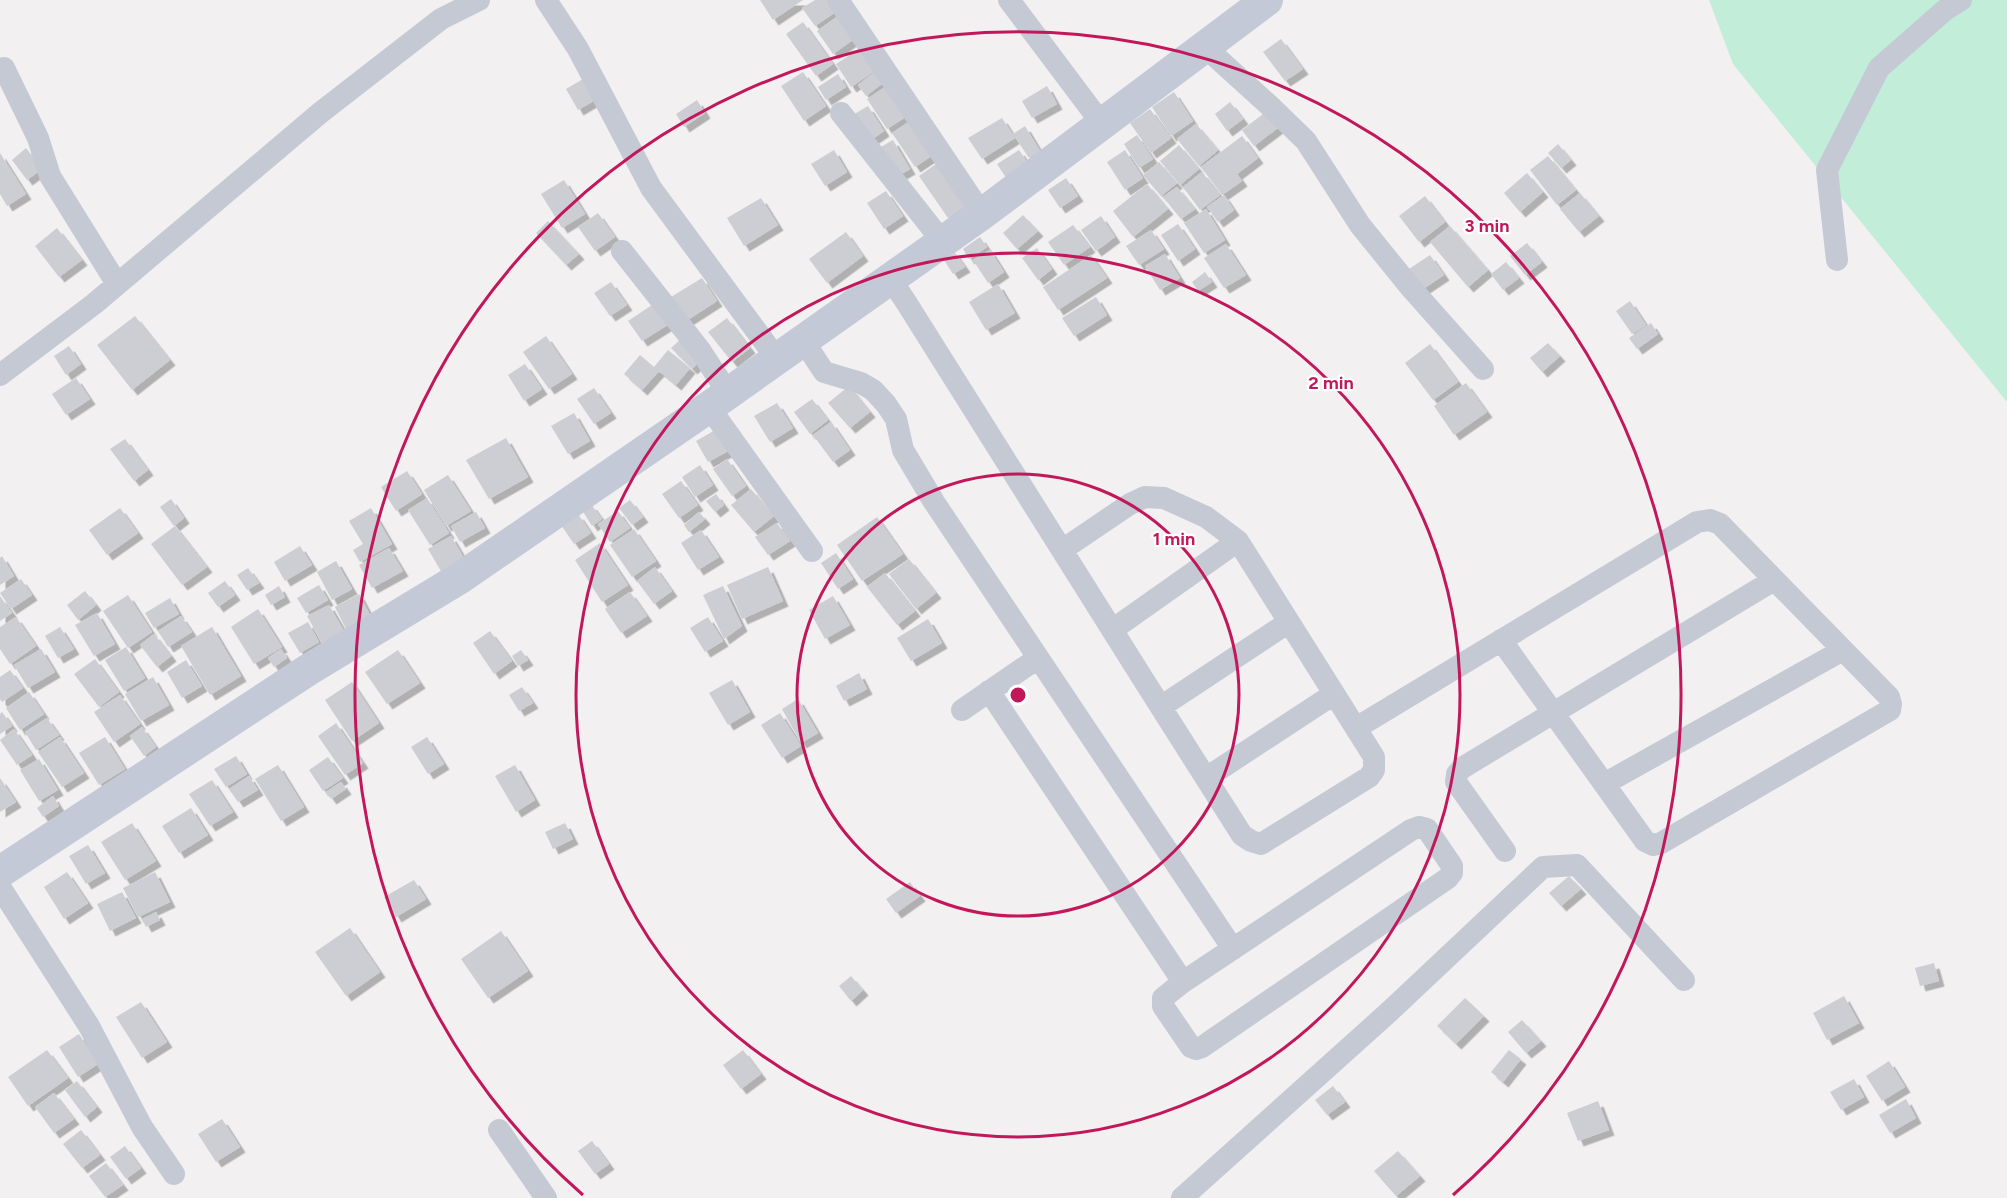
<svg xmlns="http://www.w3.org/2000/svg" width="2007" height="1198" viewBox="0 0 2007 1198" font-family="Figtree,sans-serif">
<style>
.green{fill:#c1edd9}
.building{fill:#cdced4;filter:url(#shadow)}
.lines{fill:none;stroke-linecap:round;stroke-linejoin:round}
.street{stroke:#c4c9d4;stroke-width:22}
.secondary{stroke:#c3c9d7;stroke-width:32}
.ring{fill:none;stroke:#c2185b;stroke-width:3}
.centre{fill:#c2185b;stroke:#fff;stroke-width:3}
.ring-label{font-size:18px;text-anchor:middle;font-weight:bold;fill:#c2185b;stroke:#fff;stroke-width:4.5;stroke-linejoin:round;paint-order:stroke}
</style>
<defs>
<filter id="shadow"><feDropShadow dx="5.5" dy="5.5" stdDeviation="0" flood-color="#0004"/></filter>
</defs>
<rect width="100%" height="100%" fill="#f2f0f0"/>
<path class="green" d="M1709 0H2007V402L1733 64Z"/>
<path class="building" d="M760 0H803L773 20Z
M815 0H830L837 11 815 26 802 8Z
M841 14 857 37 833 54 817 31Z
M803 22 833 64 816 76 786 34Z
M1281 39 1303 69 1285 81 1263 52Z
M861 48 876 70 851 87 836 64Z
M880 68 888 79 866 96 858 85Z
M803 72 826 106 804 121 781 86Z
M838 74 846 87 826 100 818 87Z
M583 79 595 100 578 110 566 89Z
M890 84 910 114 887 129 867 99Z
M1047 86 1057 104 1032 118 1022 101Z
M1174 92 1193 121 1171 136 1152 107Z
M697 100 705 113 684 127 676 114Z
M1230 102 1243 119 1227 131 1215 114Z
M868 106 884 131 868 142 851 116Z
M1150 109 1171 138 1151 153 1130 123Z
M1267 111 1279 127 1254 146 1242 130Z
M1002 118 1015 138 982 159 968 138Z
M913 119 936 153 915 167 892 133Z
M1196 124 1218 150 1199 166 1177 139Z
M1025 126 1040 151 1029 158 1013 134Z
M1137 135 1153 159 1139 168 1124 144Z
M1242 136 1258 158 1237 174 1242 181 1222 195 1201 167Z
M893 140 910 169 896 177 879 148Z
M1558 144 1571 160 1561 168 1548 153Z
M1179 145 1199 169 1180 185 1160 161Z
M26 148 42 169 27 180 12 160Z
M834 150 847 172 825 186 811 164Z
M1019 150 1031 168 1009 182 997 164Z
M1125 150 1143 178 1125 190 1107 162Z
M0 153 26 194 7 206 0 194Z
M1548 156 1576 190 1557 205 1530 170Z
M939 162 968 204 948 218 919 176Z
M1159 162 1177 183 1161 196 1143 175Z
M1202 172 1220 195 1200 210 1183 187Z
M1527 173 1543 192 1520 212 1504 193Z
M1066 178 1078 196 1060 208 1048 190Z
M564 180 585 214 562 228 541 194Z
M1147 184 1168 209 1133 237 1113 211Z
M1177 187 1195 209 1181 219 1163 197Z
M886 191 903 216 884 229 867 203Z
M1580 193 1599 216 1579 232 1560 209Z
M1224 195 1234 210 1218 222 1207 207Z
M1425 196 1445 222 1419 242 1399 216Z
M761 198 778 225 744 246 727 218Z
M1206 209 1225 240 1204 253 1184 223Z
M598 213 615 237 595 251 578 227Z
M1023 215 1038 231 1017 249 1003 233Z
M1101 216 1115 237 1096 251 1081 230Z
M548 221 579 254 566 265 536 233Z
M1178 224 1195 249 1178 261 1161 235Z
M1073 225 1090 247 1064 265 1048 242Z
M1450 226 1488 270 1468 287 1430 242Z
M57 228 82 260 59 277 35 246Z
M1151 230 1164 249 1139 265 1126 246Z
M846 232 863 256 827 283 809 259Z
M980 237 987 247 969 259 963 249Z
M1527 243 1542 262 1525 275 1510 256Z
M1226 244 1246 275 1224 288 1204 258Z
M1037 248 1052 269 1038 280 1022 258Z
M990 250 1004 272 988 283 973 260Z
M955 253 965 267 953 274 944 260Z
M1165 254 1180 278 1160 290 1145 266Z
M1091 255 1107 278 1058 310 1043 287Z
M1430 255 1444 275 1420 291 1406 271Z
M1506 262 1519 278 1503 290 1491 274Z
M1205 272 1212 282 1198 291 1192 282Z
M702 278 717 301 686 321 671 297Z
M611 282 627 305 610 316 594 293Z
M998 284 1015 313 986 330 969 302Z
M1096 297 1107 315 1074 336 1062 318Z
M1630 301 1646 325 1632 334 1616 311Z
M655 303 669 324 642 341 628 321Z
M135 316 170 360 132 390 97 345Z
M727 318 750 348 732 362 708 332Z
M1651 323 1658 334 1637 349 1629 338Z
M546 336 572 374 549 389 523 352Z
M681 339 702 359 692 369 671 348Z
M1548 343 1560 356 1542 372 1530 358Z
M1430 344 1458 382 1433 400 1405 363Z
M69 346 81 364 66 375 54 356Z
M668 350 690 368 676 385 659 371 642 390 624 374 640 355 654 367Z
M525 364 542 389 524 401 508 375Z
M76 378 90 399 66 415 52 394Z
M1466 383 1487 412 1454 435 1434 406Z
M849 386 870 412 850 428 828 403Z
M594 388 611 413 594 424 577 399Z
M812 399 828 420 810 434 794 412Z
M777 403 793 428 770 442 754 416Z
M574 413 590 441 568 454 551 426Z
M831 422 850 450 833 462 813 435Z
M717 429 730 450 708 462 696 441Z
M506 438 528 477 489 499 466 460Z
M125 439 148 470 134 481 110 449Z
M727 459 746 486 732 496 713 469Z
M700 465 713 485 695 497 682 477Z
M407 471 422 494 396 511 381 487Z
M448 475 471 511 446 526 424 490Z
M681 481 698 505 679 518 662 494Z
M751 489 774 516 754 532 731 505Z
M716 494 724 505 715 512 706 501Z
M427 498 449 533 430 545 408 510Z
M171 499 184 518 174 526 160 507Z
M630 500 643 517 632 525 619 508Z
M591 504 602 519 592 526 582 510Z
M120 508 138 533 107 555 89 530Z
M371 508 392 544 360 562 353 550 363 544 349 521Z
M618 511 630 528 610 542 598 524Z
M476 512 485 528 460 542 451 526Z
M699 512 705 519 689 532 684 525Z
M578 514 591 533 574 544 561 525Z
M877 517 903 554 862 581 837 545Z
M777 523 790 541 768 555 755 537Z
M175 526 207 567 182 585 151 544Z
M634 529 656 561 632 577 610 545Z
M701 530 719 557 698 570 681 543Z
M451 536 465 560 442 573 428 549Z
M600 543 628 585 602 602 575 560Z
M300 546 312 565 285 581 274 562Z
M389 548 403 571 372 588 359 565Z
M836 553 853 579 838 589 821 563Z
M2 556 14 576 0 585V558Z
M909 559 936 593 916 609 889 574Z
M336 561 352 589 332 600 317 572Z
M655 567 672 591 654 604 637 581Z
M768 567 783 601 742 619 727 585Z
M248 568 259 583 247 590 237 575Z
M885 573 915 611 897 625 867 587Z
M21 579 32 595 11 609 0 593Z
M225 581 235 595 218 607 208 593Z
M319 585 328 600 306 613 297 598Z
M279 586 285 597 271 605 265 595Z
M723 586 742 626 724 639 703 595Z
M85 591 96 605 78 620 67 605Z
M630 592 647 616 621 633 605 609Z
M359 594 373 621 348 633 335 607Z
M128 595 152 632 128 648 103 611Z
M0 596 12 613 0 621Z
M833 596 850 625 825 639 809 610Z
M170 598 179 614 154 628 145 613Z
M329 605 345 633 323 645 307 616Z
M258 609 282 647 254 664 231 627Z
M97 613 115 644 94 656 75 625Z
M181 616 192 632 168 647 158 631Z
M16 617 36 646 10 664 0 649V627Z
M708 617 723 641 705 652 690 628Z
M928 619 942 643 911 661 897 638Z
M308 622 319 642 300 653 288 633Z
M60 627 74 649 58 658 45 636Z
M212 627 241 676 210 695 181 646Z
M490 631 512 661 494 674 473 643Z
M154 634 171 656 157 667 140 645Z
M126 647 145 678 124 691 105 660Z
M41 649 55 672 28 688 14 665Z
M281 649 287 658 274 667 268 658Z
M398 650 420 683 387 704 365 672Z
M521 650 528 660 518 666 512 656Z
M95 659 119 692 99 707 74 674Z
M186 660 202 686 182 698 167 672Z
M10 670 23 688 2 702 0 699V677Z
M859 673 867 689 844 701 836 686Z
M153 677 169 705 141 721 125 694Z
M732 680 750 712 728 725 709 693Z
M352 682 379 723 352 741 325 700Z
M522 687 533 703 519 711 509 695Z
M29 692 44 714 20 730 6 708Z
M120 695 140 724 114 742 94 712Z
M798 699 818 733 801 743 782 709Z
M2 712 12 726 0 734V714Z
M780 713 801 746 782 758 761 725Z
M47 718 59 735 36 750 25 732Z
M336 723 363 763 345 775 318 736Z
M142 727 156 747 144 756 130 736Z
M14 729 32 755 17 765 0 740Z
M60 737 84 773 62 787 38 752Z
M105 737 125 769 99 785 79 753Z
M427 737 444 764 428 774 411 747Z
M236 756 247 774 226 787 214 769Z
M328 757 343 778 323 791 309 770Z
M39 759 58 790 39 801 20 770Z
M278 765 304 807 281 821 255 779Z
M515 765 535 800 516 812 495 776Z
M249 776 258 790 238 802 229 789Z
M0 778 16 802 0 812Z
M212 780 233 812 210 826 189 794Z
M341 782 346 789 331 799 326 792Z
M53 796 59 806 43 817 37 808Z
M191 808 208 835 179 853 162 826Z
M132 823 156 861 125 880 101 842Z
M565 823 573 839 553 849 545 832Z
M88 845 105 873 86 884 69 856Z
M67 872 88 903 64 919 44 887Z
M155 872 170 902 138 917 123 888Z
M1569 876 1581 889 1561 906 1549 893Z
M414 880 426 899 396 917 384 897Z
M910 882 920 896 896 913 886 899Z
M122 892 136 918 110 931 97 904Z
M156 912 160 920 146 927 142 919Z
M350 928 380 972 346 996 315 952Z
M501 931 528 971 488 998 461 959Z
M1934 963 1939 981 1920 986 1915 968Z
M851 976 863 990 851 1001 839 986Z
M1844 996 1859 1023 1827 1040 1813 1013Z
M1465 998 1484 1016 1456 1044 1437 1026Z
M141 1002 167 1042 142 1058 116 1017Z
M1522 1020 1541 1041 1526 1053 1508 1032Z
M79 1034 98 1064 78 1077 59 1047Z
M47 1050 68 1078 28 1106 8 1077Z
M743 1050 761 1074 741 1089 723 1065Z
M1509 1050 1521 1059 1503 1082 1491 1072Z
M1889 1061 1905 1087 1882 1101 1866 1076Z
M1854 1079 1864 1097 1841 1110 1830 1092Z
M77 1081 97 1107 85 1117 65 1090Z
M1333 1086 1345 1102 1327 1115 1315 1100Z
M54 1093 74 1119 54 1133 35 1107Z
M1906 1099 1916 1118 1890 1133 1879 1115Z
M1598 1101 1609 1130 1578 1141 1567 1113Z
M222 1119 240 1147 216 1162 198 1134Z
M81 1130 100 1155 82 1168 63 1144Z
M592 1141 609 1164 595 1174 578 1151Z
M125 1146 141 1168 126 1179 110 1157Z
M1398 1151 1420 1176 1396 1196 1374 1171Z
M106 1163 123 1185 105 1197 89 1176Z"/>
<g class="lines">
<path class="street" d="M546 0 578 49 651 188 777 359
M838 0 982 214
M1009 0 1102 124
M1205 47 1270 106 1306 141 1360 225 1411 288 1483 369
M4 68 38 138 50 176 117 284
M841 113 942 241
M622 251 700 350 728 393
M1837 260 1827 170 1879 68 1945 10 1961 0
M890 278 906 302C1018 480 1129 658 1242 835L1251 841 1261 844 1369 777 1374 770V757L1238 541 1206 517 1164 498 1145 497 1130 504 1062 550
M803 340 824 372 861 383 873 390 886 404 896 419 903 450 934 502 1233 949
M0 375 94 304 320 113 441 19 479 0
M709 407 812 551
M1112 630 1238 541
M989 691 1183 982 1411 830 1419 827 1427 829 1452 866V873L1448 878 1202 1047 1196 1049 1191 1047 1163 1006V998L1183 982
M1162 706 1289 622
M962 710 1038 658
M1356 728 1697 522 1710 520 1720 524 1889 697 1891 704 1890 710 1661 843 1653 845 1645 841 1501 640
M1206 778 1334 694
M1604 784 1843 650
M1505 851 1456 782 1457 774 1462 768 1774 580
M0 887 89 1026 142 1127 174 1174
M499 1130 546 1198
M1182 1198 1390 1011 1543 867 1577 865 1684 980"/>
<path class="secondary" d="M0 872 308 670 460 578 709 407 982 214 1267 0"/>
</g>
<g class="ring">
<circle cx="1018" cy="695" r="221"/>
<circle cx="1018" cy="695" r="442"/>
<path d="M583 1195A663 663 0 1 1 1453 1195"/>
</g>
<circle cx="1018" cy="695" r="9" class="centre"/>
<g class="ring-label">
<text x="1487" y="232">3 min</text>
<text x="1331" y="389">2 min</text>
<text x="1174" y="545">1 min</text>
</g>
</svg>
